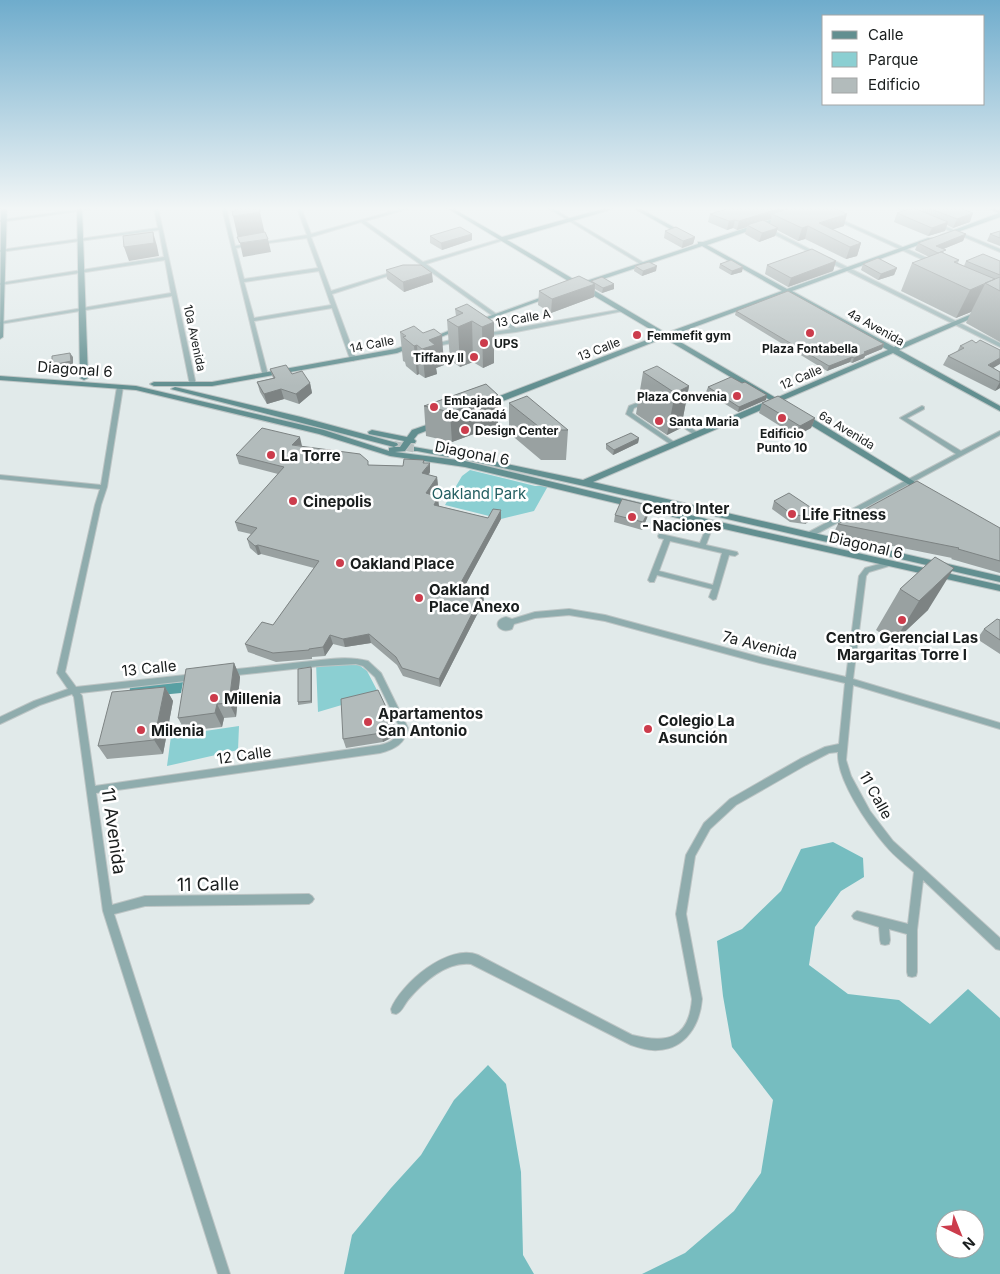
<svg xmlns="http://www.w3.org/2000/svg" width="1000" height="1274" viewBox="0 0 1000 1274" font-family="Inter,sans-serif">
<style>
.green{fill:#8bcfd2}
.forest{fill:#76bdc0;fill-rule:evenodd}
.water{fill:#59a0a3}
.lines{fill:none;stroke-linecap:round;stroke-linejoin:round}
.secondary-tunnel{stroke:#b9c1c1;stroke-width:8;stroke-dasharray:8 4;stroke-linecap:butt}
.street-casing{stroke:#bdc5c5;stroke-width:2}
.secondary-casing{stroke:#bdc5c5;stroke-width:2}
.street{fill:#8facad;fill-rule:evenodd}
.secondary{fill:#628f90;fill-rule:evenodd}
.wall{fill:#99a1a1;fill-rule:evenodd}
.shaded-wall{fill:#7d8383}
.building{fill:#b2bbbb;stroke:#7d8383}
.poi-dot{fill:#cc3c4c;stroke:#fff;stroke-width:2}
.labels{text-anchor:middle;dominant-baseline:central;stroke-width:5;stroke-linejoin:round;paint-order:stroke}
.far-street-label{font-size:12px;fill:#191d1d;stroke:#fff}
.far-poi-label{font-size:12px;font-weight:bold;fill:#191d1d;stroke:#fff;text-anchor:start}
.street-label{font-size:15px;fill:#191d1d;stroke:#fff}
.poi-label{font-size:15px;font-weight:bold;fill:#191d1d;stroke:#fff;text-anchor:start}
.park-label{font-size:15px;fill:#245f62;stroke:#fff}
.near-street-label{font-size:18px;fill:#191d1d;stroke:#fff}
</style>
<rect width="100%" height="100%" fill="#e1eaea"/>
<path class="green" d="M470 470 535 486H548L534 511 501 519 445 505 462 476Z
M355 662 367 671 379 694 318 712 316 663Z
M239 726 238 750 167 766 171 736Z"/>
<path class="forest" d="M833 842 863 858 864 877 841 891 815 927 809 965 848 994 899 1000 930 1024 968 989 1000 1018V1274H642L685 1253 734 1211 761 1173 773 1100 732 1047 723 996 717 941 742 929 781 891 801 849ZM945 1219H975V1249H945Z
M488 1065 506 1084 521 1172 523 1255 534 1274H344L352 1235 391 1188 421 1155 454 1100Z"/>
<path class="water" d="M183 682 181 693 129 698 130 687Z"/>
<g class="lines">
<path class="secondary-tunnel" d="M394 445 417 449"/>
<defs>
<path id="street" d="M91 208H100L0 222V220Z
M154 208H158L196 385 195 386 190 385 172 296 0 324V322L171 293 165 260 0 285V283L164 257 159 230 0 252V250L158 228Z
M222 208H226L235 246 250 244 252 245 236 248 244 279 318 268 307 238 261 244 259 243 307 235 297 208H301L311 234 404 208H409L408 209 365 221 423 262 504 238V240L426 264 516 328 623 309 625 310 623 311 516 332 483 336V334L511 329 361 222 311 237 331 291 393 272 397 273 332 294 356 359 353 361 350 359 332 308 254 321 268 375 263 376ZM319 271 331 305 254 318 244 282Z
M548 208H552L646 264 642 265Z
M896 208H901L915 214 912 215Z
M835 217 934 261V262L930 263 834 219 833 218Z
M937 223 1000 249V252L936 225V223Z
M766 228H768L819 254 815 255 766 230Z
M825 258H829L1000 343V347L825 260Z
M459 338 461 339V341L433 347 430 345Z
M120 385 123 387 107 487 101 505 65 672 76 687 194 674 197 675 198 677 197 679 194 680 80 693 82 696 95 786 380 745C390 743 397 739 400 728L375 677 363 666 356 664 320 666 228 676 225 675 224 673 225 671 228 670C253 667 277 665 302 662 323 660 347 655 368 661L381 673 408 728C405 744 395 749 380 753L96 793 112 905 145 896 309 894 312 896 314 899 312 902 309 904 145 906 114 914 230 1274H218L103 911 74 697 72 694 40 705 0 724V717L34 701 68 689 57 673 95 505 100 489 0 479V475L101 485 117 387Z
M647 399 649 400V402L634 408 632 413 677 444V446H673L626 414 629 406Z
M922 406 924 407V409L907 418 961 451 998 432 1000 431V435L811 537H807L806 535 807 533 956 454 900 418Z
M673 416 700 434V436H696L671 419 670 418Z
M709 521H711L714 523 706 545 737 552 738 554 735 556 729 555 716 599 713 600 709 597 712 589 657 575 654 582H650L648 580 664 539 659 538 658 536 659 534H661L700 543ZM670 541 722 553 713 585 659 571Z
M887 562H889L890 564 889 566 869 572 866 576 853 679 1000 723V729L853 685 846 760 851 776 870 811 893 841 1000 938V950L996 949 923 880 917 930V972L916 976 912 977 908 976 907 972V934L889 929 890 940 889 944 885 945 881 944 880 940 879 927 854 919 852 916 854 913 857 911 908 924 914 872C905 864 894 856 886 846 868 825 836 779 838 752L829 753 806 765 736 805 710 829 695 856 686 914 702 999C700 1024 686 1049 658 1050 649 1051 640 1048 631 1045L471 964C447 961 423 982 408 1000 404 1005 402 1012 396 1014L392 1013 391 1009C401 984 448 943 478 955L632 1035C667 1044 689 1039 692 999L676 914 686 855 704 823 730 799 800 759 825 747 839 744 845 683 760 663 605 621 569 615 535 618 514 624 512 629C498 635 491 620 506 617L512 619 535 612 569 609 605 615 760 657 846 677 859 576 865 568Z"/>
<path id="secondary" d="M1 208H7L3 337 0 339Z
M77 208H82L88 378 84 380 80 378Z
M447 208H452L502 237 606 208H613V209L507 240 580 283 698 244V242H703L782 216 785 218 784 219 707 245 787 289 928 238H932V240L792 291 894 347 1000 302V306L899 350 1000 406V411L893 353 781 401 786 403V407H780L775 404 593 482 1000 576V582L584 486 467 460 463 458 465 456 437 450 436 448 440 446 478 454V458L583 480 770 400 664 338 490 406H484V402L660 335 579 287H575V285ZM702 246 782 291 666 333 585 285ZM786 293 888 350 776 398 670 336Z
M633 208H639L686 234 681 235Z
M987 208 1000 210V217L946 236 941 235 999 213Z
M548 295 553 296 478 323 473 322Z
M458 327 463 328 431 341 426 340Z
M413 343 416 345 415 346 397 353 212 386H154L150 384 154 382H212L395 349Z
M0 376 136 386 324 430 389 451V448L394 447 171 389 175 387 301 417 397 443 398 445 394 447H400L404 441 369 434 368 432 372 430 407 437 412 430 438 421H441V425L418 434 414 439 416 441 415 443H411L405 451 395 452 465 461 711 520 1000 585V591L711 526 465 467 390 456 319 434 136 390 0 380Z
M799 414H805L928 490 924 493 921 492 799 418Z
M414 447 448 453 452 455 448 457 417 451H414Z"/>
</defs>
<use href="#street" class="street-casing"/>
<use href="#secondary" class="secondary-casing"/>
<use href="#street" class="street"/>
<use href="#secondary" class="secondary"/>
</g>
<path class="wall" d="M834 208 844 226 833 229 861 243 857 256 846 259 805 239 798 241 777 230 775 236 759 242 745 234 747 227 737 230 733 228 727 230 708 222 710 214ZM771 219 770 224 764 221Z
M923 208H960L970 222 953 228 947 225 945 231 928 236 894 222 897 213 922 211Z
M665 231 695 237 693 244 682 248 664 238Z
M1000 231V246L987 241 990 234Z
M472 234V240L442 250 430 243V236Z
M966 234 963 241 943 249 944 254 959 260 958 263 964 266 966 261H1000V342L966 323 971 312 956 318 901 291 912 263 929 257 915 250 918 243Z
M836 261 833 271 788 287 765 274 767 265Z
M720 264 742 272 731 275 719 268Z
M863 264 897 268 894 275 878 280 861 270Z
M635 266 656 271 642 276 634 271Z
M386 270 433 282 404 292 387 279Z
M591 282 614 289 602 293 595 289 594 297 551 313 538 305 539 291Z
M455 309 494 322V363L483 368 473 362 460 367 450 360 447 320 456 316Z
M736 311 884 344 882 349 865 356 864 358 852 363 850 362 827 371 735 315Z
M400 332 444 365 436 368 437 374 425 378 419 374 417 375 406 366 405 362 403 361Z
M960 346 993 368 1000 372V388L995 391 943 365 948 356 957 352Z
M270 369 292 374 310 383 312 393 299 404 284 399 267 404 260 392 257 382 273 378Z
M643 372 689 386 681 428 667 435 636 414Z
M486 384 498 425 452 442 426 436 424 406Z
M708 387 766 400 738 412 706 392Z
M509 403 568 430 566 460H541L509 433Z
M762 403 815 418 811 428 796 436 759 413Z
M639 438 638 443 613 455 606 449V444Z
M302 446 368 465 403 466 424 463 430 472 429 475 437 477 438 486 432 495 439 506 488 518 501 510V519L464 587 484 601 440 687 403 676 397 665 371 643 345 647 333 644 325 656 312 657V659L276 662 248 652 245 644 273 625 314 568 261 554 258 555 250 548 247 539 251 534 238 531 235 522 278 474 239 464 236 455Z
M774 501 813 519 805 524 790 522 772 509Z
M649 513 642 530 614 522 615 515Z
M838 524 1000 528V573L951 559 952 558 833 534Z
M935 557 928 610 894 642 876 630 900 589Z
M1000 620V654L977 639 984 629Z
M234 663 240 677 236 717 224 718 222 727 185 731 178 718Z
M312 670V703L298 705V702Z
M165 687 173 701 163 754 107 759 98 746Z
M394 724 396 733 391 738 383 742 346 748 343 739Z"/>
<path class="shaded-wall" d="M782 208H805L772 214 771 219 749 226 747 225V227L737 230 739 221Z
M260 212 266 239 239 243 233 216Z
M973 213 970 222 953 228 957 219Z
M847 214 844 226 822 233 819 223Z
M735 220 733 228 727 230 729 221Z
M948 222 945 231 928 236 932 228Z
M808 226 805 239 798 241 802 228Z
M778 228 775 236 759 242 762 233Z
M153 232 157 246 159 256 129 261 124 247Z
M472 234V240L442 250 441 243Z
M966 234 963 241 936 252V246Z
M695 237 693 244 682 248 683 241Z
M268 239 271 252 243 257 240 243Z
M861 243 857 256 846 259 850 247Z
M836 261 833 271 788 287 791 278Z
M657 266 656 271 642 276 643 271Z
M743 267 742 272 731 275 732 271Z
M897 268 894 275 878 280 881 274Z
M432 273 433 282 404 292 403 282Z
M595 284 594 297 551 313 552 299Z
M614 284V289L602 293 603 288Z
M985 284 971 312 956 318 970 290Z
M472 321 473 362 460 367 458 327Z
M494 322V363L483 368 482 327Z
M442 335 444 365 436 368 437 374 425 378 422 349 429 340Z
M884 344 882 349 865 356 864 358 852 363 854 358 864 352Z
M417 345 419 374 417 375 414 346Z
M70 353 73 357V366L54 370 52 365Z
M852 357 850 362 827 371 829 366Z
M1000 358V364L983 374 988 365Z
M1000 382V388L995 391Z
M310 383 312 393 299 404 296 394Z
M689 386 681 428 667 435 675 393Z
M281 389 284 399 267 404 264 394Z
M498 395V425L452 442 450 412Z
M767 395 766 400 738 412 739 407Z
M815 418 811 428 796 436 800 426Z
M300 437 302 446 292 445Z
M639 438 638 443 613 455 614 450Z
M424 460 425 470 430 463V472L423 482 422 473Z
M437 477 438 486 427 502 426 493Z
M438 497 439 506 435 514 434 505Z
M651 506 649 513 642 530 643 522Z
M501 510V519L460 595 459 586Z
M816 511 813 519 805 524 808 516Z
M258 545 261 554 258 555 255 546Z
M954 568 928 610 894 642 919 601Z
M483 592 484 601 440 687 439 679Z
M369 634 371 643 345 647 343 639Z
M330 635 333 644 325 656 323 647Z
M234 663 240 677 236 717 229 703Z
M311 667 312 670V703L311 701Z
M165 687 173 701 163 754 154 740Z
M217 704 224 718 222 727 215 713Z
M394 724 396 733 391 738 383 742 381 733Z"/>
<path class="building" d="M235 208H259L260 212 233 216 232 211H235Z
M730 208H781L739 221 735 220 729 221 710 214Z
M790 208H834L847 214 819 223 861 243 850 247 808 226 802 228 772 214Z
M912 208H914L948 222 932 228 897 213Z
M929 208H960L973 213 957 219Z
M763 220 778 228 762 233 747 225Z
M460 227 472 234 441 243 430 236Z
M676 227 695 237 683 241 665 231Z
M955 230 966 234 936 246 946 250 938 253 918 243Z
M1000 231V238L990 234Z
M153 232 154 243 124 247 123 236Z
M265 232 268 239 240 243 237 237Z
M812 249 836 261 791 278 767 265Z
M941 252 959 260 954 262 995 279 970 290 912 263Z
M983 254 1000 261V275L966 261Z
M878 258 897 268 881 274 863 264Z
M731 260 743 267 732 271 720 264Z
M649 262 657 266 643 271 635 266Z
M403 265H421L432 273 403 282 386 270Z
M579 276 595 284 552 299 539 291Z
M602 277 614 284 603 288 591 281Z
M1000 277V291L985 283Z
M788 291 884 344 864 352 866 353 854 358 852 357 829 366 736 311Z
M467 304 494 322 482 327 472 321 458 327 447 320 463 313 455 309Z
M414 326 423 333 434 329 442 335 429 340 435 345 422 349 417 345 414 346 403 337 406 336 400 332Z
M972 340 976 343 980 340 1000 350V358L988 365 1000 372V382L948 356 964 348 960 346Z
M70 353 71 361 52 365V356Z
M286 365 292 374 302 371 310 383 296 394 281 389 264 394 257 382 275 378 270 369Z
M657 366 689 386 675 393 643 372Z
M731 377 742 383 745 382 767 395 739 407 708 387Z
M486 384 498 395 450 412 424 406Z
M527 396 568 430H543L509 403Z
M778 396 815 418 800 426 762 403Z
M262 428 300 437 292 445 360 454 368 461V465L403 466 404 459 424 460 423 463H430L422 473 437 477 426 493 438 497 434 505 488 518 493 509 501 510 459 586 483 592 439 679 402 668 396 657 369 634 343 639 330 635 323 647 309 649V650L273 653 245 644 262 622 273 625 319 561 258 545 255 546 247 539 257 528 235 522 284 467 236 455Z
M631 433 639 438 614 450 606 444Z
M917 481 1000 528V561L958 549 959 548 838 524Z
M789 493 816 511 808 516 793 515 774 501Z
M622 499 651 506 643 522 615 515Z
M935 557 954 568 919 601 900 589Z
M997 619 1000 620V640L984 629Z
M234 663 229 703 217 704 215 713 178 718 186 669Z
M311 667V701L298 702V669Z
M165 687 154 740 98 746 112 692Z
M378 690 394 724 390 729 381 733 343 739 341 699Z"/>
<linearGradient id="sky" x2="0" y2="1"><stop stop-color="#6faccc"/><stop offset="0.54" stop-color="#f2f6f6"/><stop offset="1" stop-color="#f2f6f6" stop-opacity="0"/></linearGradient>
<rect width="1000" height="386" fill="url(#sky)"/>
<g class="poi-dot">
<circle cx="810" cy="333" r="5"/>
<circle cx="637" cy="335" r="5"/>
<circle cx="484" cy="343" r="5"/>
<circle cx="474" cy="357" r="5"/>
<circle cx="737" cy="396" r="5"/>
<circle cx="434" cy="407" r="5"/>
<circle cx="782" cy="418" r="5"/>
<circle cx="659" cy="421" r="5"/>
<circle cx="465" cy="430" r="5"/>
<circle cx="271" cy="455" r="5"/>
<circle cx="293" cy="501" r="5"/>
<circle cx="792" cy="514" r="5"/>
<circle cx="632" cy="517" r="5"/>
<circle cx="340" cy="563" r="5"/>
<circle cx="419" cy="598" r="5"/>
<circle cx="902" cy="620" r="5"/>
<circle cx="214" cy="698" r="5"/>
<circle cx="368" cy="722" r="5"/>
<circle cx="648" cy="729" r="5"/>
<circle cx="141" cy="730" r="5"/>
</g>
<g class="labels">
<g class="far-street-label">
<text transform="translate(523 318) rotate(-10)">13 Calle A</text>
<text transform="translate(876 327) rotate(29)">4a Avenida</text>
<text transform="translate(195 338) rotate(78)">10a Avenida</text>
<text transform="translate(372 344) rotate(-11)">14 Calle</text>
<text transform="translate(599 349) rotate(-21)">13 Calle</text>
<text transform="translate(801 377) rotate(-23)">12 Calle</text>
<text transform="translate(847 430) rotate(31)">6a Avenida</text>
</g>
<g class="far-poi-label">
<text x="647" y="335">Femmefit gym</text>
<text x="494" y="343">UPS</text>
<text x="810" y="348" text-anchor="middle">Plaza Fontabella</text>
<text x="464" y="357" text-anchor="end">Tiffany II</text>
<text x="727" y="396" text-anchor="end">Plaza Convenia</text>
<text x="444" y="400">Embajada<tspan x="444" dy="14">de Canadá</tspan></text>
<text x="669" y="421">Santa Maria</text>
<text x="475" y="430">Design Center</text>
<text x="782" y="433" text-anchor="middle">Edificio<tspan x="782" dy="14">Punto 10</tspan></text>
</g>
<g class="street-label">
<text transform="translate(75 369) rotate(4)">Diagonal 6</text>
<text transform="translate(472 453) rotate(11)">Diagonal 6</text>
<text transform="translate(866 545) rotate(13)">Diagonal 6</text>
<text transform="translate(760 645) rotate(14)">7a Avenida</text>
<text transform="translate(149 668) rotate(-6)">13 Calle</text>
<text transform="translate(244 755) rotate(-8)">12 Calle</text>
<text transform="translate(876 795) rotate(61)">11 Calle</text>
</g>
<g class="poi-label">
<text x="281" y="455">La Torre</text>
<text x="303" y="501">Cinepolis</text>
<text x="642" y="508">Centro Inter<tspan x="642" dy="17">- Naciones</tspan></text>
<text x="802" y="514">Life Fitness</text>
<text x="350" y="563">Oakland Place</text>
<text x="429" y="589">Oakland<tspan x="429" dy="17">Place Anexo</tspan></text>
<text x="902" y="637" text-anchor="middle">Centro Gerencial Las<tspan x="902" dy="17">Margaritas Torre I</tspan></text>
<text x="224" y="698">Millenia</text>
<text x="378" y="713">Apartamentos<tspan x="378" dy="17">San Antonio</tspan></text>
<text x="658" y="720">Colegio La<tspan x="658" dy="17">Asunción</tspan></text>
<text x="151" y="730">Milenia</text>
</g>
<g class="park-label">
<text x="479" y="493">Oakland Park</text>
</g>
<g class="near-street-label">
<text transform="translate(114 831) rotate(82)">11 Avenida</text>
<text transform="translate(208 884) rotate(-1)">11 Calle</text>
</g>
</g>
<rect x="822" y="15" width="162" height="90" fill="#ffffff" stroke="#a3a5a5"/>
<rect x="832" y="31" width="25" height="8" fill="#628f90" stroke="#a3a5a5"/>
<text x="868" y="40" font-size="15" fill="#191d1d">Calle</text>
<rect x="832" y="52" width="25" height="15" fill="#8bcfd2" stroke="#a3a5a5"/>
<text x="868" y="65" font-size="15" fill="#191d1d">Parque</text>
<rect x="832" y="78" width="25" height="15" fill="#b2bbbb" stroke="#a3a5a5"/>
<text x="868" y="90" font-size="15" fill="#191d1d">Edificio</text>
<g transform="translate(960 1234) rotate(137)"><circle r="24" fill="#ffffff" stroke="#a3a5a5"/>
<path d="M0-4L9 19L0 12L-9 19Z" fill="#cc3c4c"/>
<text y="-8" font-size="14" font-weight="bold" text-anchor="middle" fill="#191d1d">N</text>
</g>
</svg>
